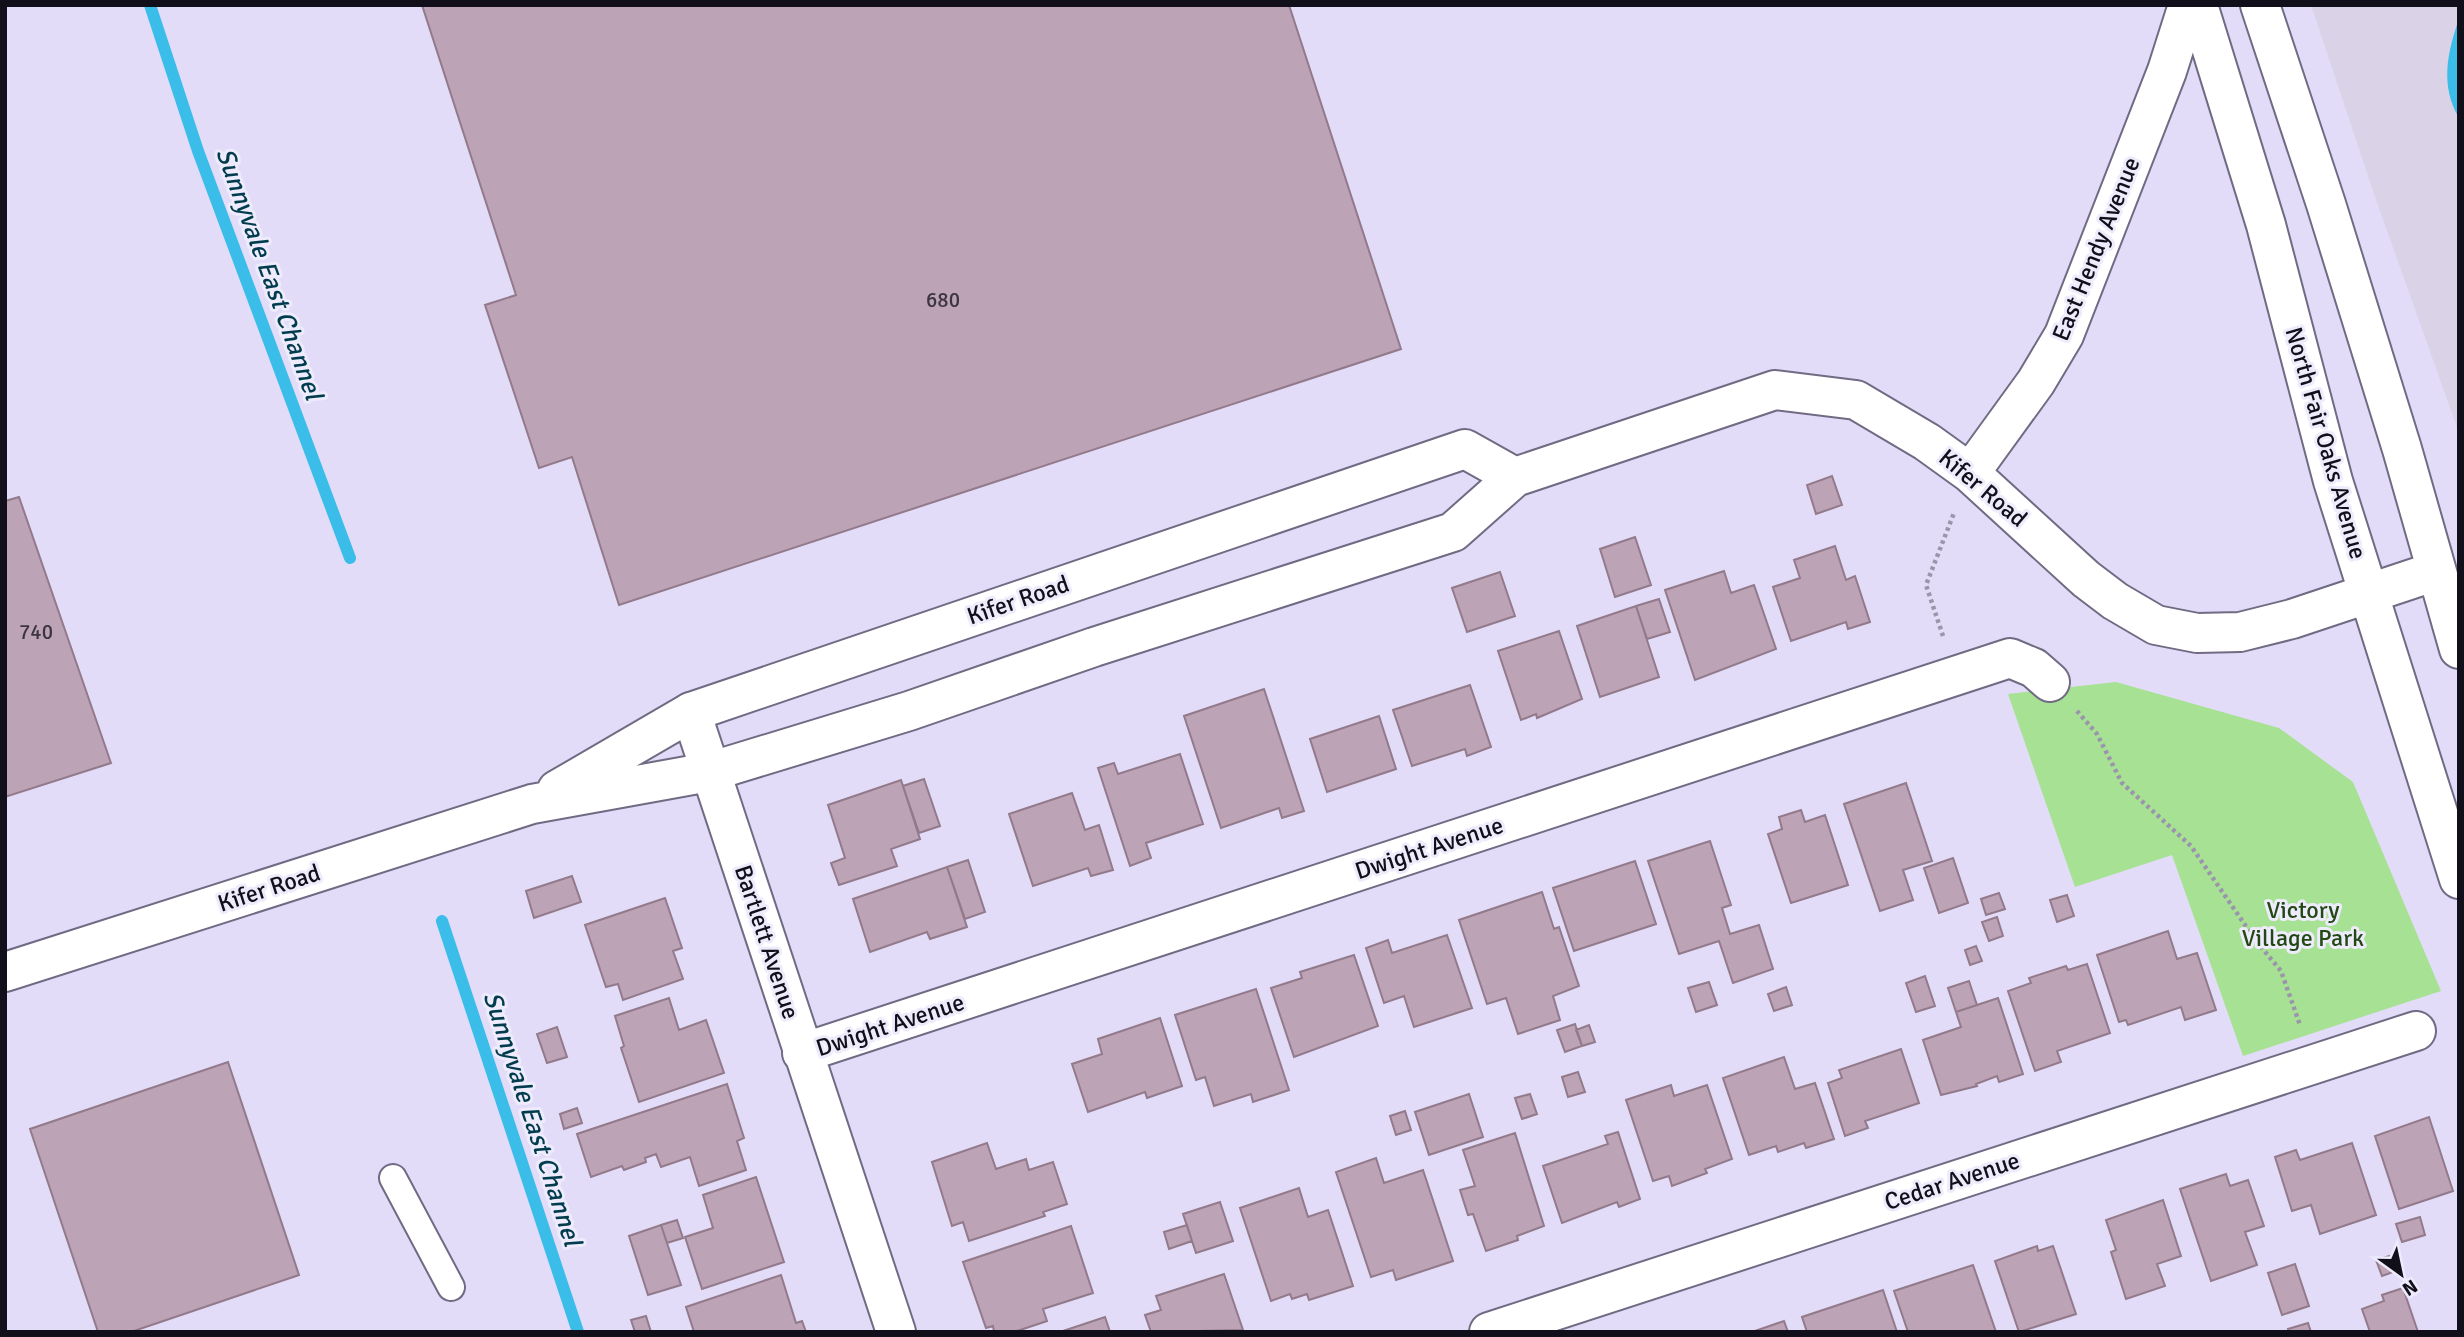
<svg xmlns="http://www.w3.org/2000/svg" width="2464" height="1337" viewBox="0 0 2464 1337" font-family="Signika,sans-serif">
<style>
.industrial{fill:#dad2e7}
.green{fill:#a7e194}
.water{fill:#3abde8}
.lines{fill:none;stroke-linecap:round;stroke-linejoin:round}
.stream{stroke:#3abde8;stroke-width:12}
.building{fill:#bca3b5;stroke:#927a8b;stroke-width:2}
.lane-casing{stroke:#706a83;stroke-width:30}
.street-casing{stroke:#706a83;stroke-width:42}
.secondary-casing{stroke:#706a83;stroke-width:42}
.path{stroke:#9a95ab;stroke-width:4.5;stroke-dasharray:3.5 3.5;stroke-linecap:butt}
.lane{stroke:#fff;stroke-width:26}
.street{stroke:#fff;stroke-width:38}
.secondary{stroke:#fff;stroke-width:38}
.labels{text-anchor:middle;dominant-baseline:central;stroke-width:6;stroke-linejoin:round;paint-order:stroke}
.number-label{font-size:21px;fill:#3c3440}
.street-label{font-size:24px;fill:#110f19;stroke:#eeebfc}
.park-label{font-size:24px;fill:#224913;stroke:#eeebfc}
.water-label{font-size:26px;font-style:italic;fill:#003c4d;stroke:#eeebfc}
</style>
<rect width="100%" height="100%" fill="#e2dcf8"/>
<path class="industrial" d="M2311 5H2459V433L2374 194Z"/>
<path class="green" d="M2116 682 2279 728 2353 782 2441 991 2243 1056 2172 855 2075 887 2008 694Z"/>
<path class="water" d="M2459 19V118C2440 86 2447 53 2459 19Z"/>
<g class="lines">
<path class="stream" d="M150 5 198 151 350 558
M442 921 578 1332"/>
</g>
<path class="building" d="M422 5H1289L1401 349 619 605 572 457 539 468 485 305 516 295Z
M1832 476 1842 505 1816 514 1807 485Z
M19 497 111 763 5 797V501Z
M1635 537 1651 585 1615 597 1600 549Z
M1835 546 1846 580 1855 576 1870 622 1848 629 1846 622 1791 641 1773 587 1800 578 1794 560Z
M1724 571 1731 593 1754 585 1776 649 1695 680 1665 590Z
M1500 572 1515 616 1467 632 1452 588Z
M1659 599 1670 632 1647 639 1636 606Z
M1636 606 1659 677 1600 697 1577 626Z
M1559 631 1582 699 1537 718 1536 714 1521 720 1498 651Z
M1470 685 1491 747 1467 756 1465 749 1412 766 1393 710Z
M1264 689 1304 811 1282 818 1279 808 1221 828 1184 716Z
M1379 716 1396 769 1327 792 1310 739Z
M1180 754 1203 824 1146 843 1151 858 1130 866 1098 768 1114 763 1118 774Z
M924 779 940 826 919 833 903 786Z
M901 780 920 839 891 849 897 866 839 885 831 863 845 858 828 805Z
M1906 783 1932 861 1903 870 1913 900 1880 911 1844 804Z
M1072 793 1085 830 1099 825 1113 870 1091 876 1088 868 1033 886 1009 814Z
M1801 810 1805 822 1825 815 1848 885 1791 903 1768 834 1782 829 1779 817Z
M1710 841 1731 905 1722 908 1730 934 1759 925 1773 969 1733 983 1719 941 1679 954 1648 861Z
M1953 858 1968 903 1939 913 1924 868Z
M968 860 985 912 965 919 947 867Z
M1635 861 1656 924 1574 951 1553 888Z
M947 867 967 927 930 939 927 932 870 952 853 899Z
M572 876 581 902 534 918 526 891Z
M1542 892 1554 929 1559 927 1579 986 1553 996 1560 1020 1518 1034 1506 998 1487 1004 1459 920Z
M1999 893 2005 909 1986 915 1981 899Z
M2067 895 2074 916 2057 922 2050 900Z
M665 898 682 948 673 951 683 979 623 1000 618 984 606 987 585 925Z
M1997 917 2003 936 1989 941 1982 922Z
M2168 931 2177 959 2197 953 2216 1010 2185 1020 2181 1007 2128 1025 2126 1020 2119 1022 2097 955Z
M1447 935 1472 1008 1414 1027 1404 996 1384 1003 1366 948 1388 940 1392 953Z
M1976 946 1982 961 1970 965 1965 950Z
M1354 955 1378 1026 1294 1057 1271 988 1302 978 1300 972Z
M2087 964 2110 1033 2057 1051 2061 1062 2035 1071 2008 991 2031 983 2029 978 2066 966 2068 970Z
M1925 976 1935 1006 1916 1012 1906 983Z
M1969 981 1977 1005 1956 1012 1948 988Z
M1709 982 1717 1005 1696 1012 1688 988Z
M1786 987 1792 1005 1774 1011 1768 994Z
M1256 989 1289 1090 1253 1102 1251 1094 1214 1106 1205 1077 1196 1080 1175 1015Z
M669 998 679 1030 706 1020 724 1073 639 1102 621 1048 624 1046 615 1016Z
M1998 998 2023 1074 1999 1082 1997 1076 1976 1084 1977 1086 1941 1095 1923 1040 1961 1027 1956 1012Z
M1160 1018 1182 1086 1147 1098 1145 1092 1088 1112 1072 1064 1102 1054 1098 1039Z
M1575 1024 1582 1046 1565 1052 1557 1030Z
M1589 1025 1595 1042 1582 1046 1576 1030Z
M557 1027 567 1057 547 1063 537 1034Z
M1901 1049 1919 1103 1865 1121 1868 1128 1845 1136 1828 1083 1842 1078 1839 1070Z
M1784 1057 1795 1089 1815 1083 1834 1139 1806 1148 1804 1143 1778 1152 1776 1146 1749 1155 1723 1078Z
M228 1062 299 1275 131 1332H98L30 1129Z
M1578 1072 1585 1092 1568 1097 1562 1077Z
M727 1084 744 1138 737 1141 746 1170 699 1186 690 1157 661 1167 656 1154 645 1158 646 1162 624 1170 622 1166 591 1177 577 1134Z
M1671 1085 1674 1096 1707 1085 1732 1159 1705 1169 1707 1173 1672 1186 1669 1176 1653 1181 1626 1100Z
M1469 1094 1483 1137 1429 1155 1415 1112Z
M1530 1094 1537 1114 1522 1119 1515 1098Z
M577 1108 582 1123 564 1129 560 1114Z
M1405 1111 1411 1130 1396 1135 1390 1116Z
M2429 1117 2453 1191 2399 1209 2375 1136Z
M1618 1132 1640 1199 1619 1207 1617 1202 1562 1223 1543 1166 1608 1144 1605 1136Z
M1515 1133 1544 1226 1517 1236 1518 1240 1486 1251 1473 1214 1468 1215 1460 1190 1475 1186 1463 1150Z
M987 1143 996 1169 1026 1159 1029 1170 1053 1162 1067 1204 1043 1212 1045 1216 969 1241 963 1222 952 1226 932 1162Z
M2352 1143 2376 1215 2320 1234 2311 1205 2292 1211 2275 1157 2296 1150 2300 1160Z
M1376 1158 1384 1183 1423 1170 1453 1261 1396 1280 1393 1270 1371 1277 1336 1172Z
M2226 1174 2230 1186 2248 1180 2264 1226 2245 1232 2257 1265 2211 1281 2180 1189Z
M756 1177 784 1262 702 1289 685 1237 713 1228 703 1195Z
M1299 1188 1308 1217 1328 1210 1353 1286 1309 1300 1307 1294 1292 1299 1290 1294 1271 1301 1240 1208Z
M2163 1200 2181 1256 2157 1264 2165 1286 2126 1299 2111 1252 2116 1250 2106 1220Z
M1220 1202 1233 1241 1196 1253 1183 1214Z
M2420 1217 2425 1235 2402 1242 2396 1224Z
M677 1220 683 1238 667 1243 661 1225Z
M661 1225 681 1285 648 1295 629 1236Z
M1187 1225 1192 1241 1169 1249 1164 1232Z
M1071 1226 1093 1293 1043 1309 1047 1321 1014 1332H994L993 1326 986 1328 963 1262Z
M2037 1246 2038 1251 2053 1246 2076 1314 2019 1332 1995 1261Z
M2393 1255 2399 1270 2382 1276 2376 1260Z
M2295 1264 2309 1306 2282 1315 2268 1273Z
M1973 1265 1996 1332H1908L1894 1291Z
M1224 1274 1243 1330 1151 1332 1145 1315 1161 1310 1156 1296Z
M781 1275 796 1323 802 1321 806 1332H694L686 1307Z
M2403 1288 2418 1332H2370L2362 1309 2384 1301 2382 1295Z
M1883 1290 1897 1332H1807L1802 1317Z
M646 1316 651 1332H635L631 1320Z
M1105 1317 1110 1332H1060Z
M1784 1321 1788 1332H1752Z
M2308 1323 2311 1332H2289L2288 1329Z"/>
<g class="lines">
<defs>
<path id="lane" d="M393 1178 451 1287"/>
<path id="street" d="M691 712 896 1332
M802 1053 2010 658 2034 668 2050 682
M1489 1332 2416 1031"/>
<path id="secondary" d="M2198 5 2266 225 2333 481 2459 879
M2260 5 2326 204 2402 449 2459 649
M1970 473 2036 382 2064 335 2167 71 2188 5
M557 790 691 712 1465 449 1515 477
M5 972 532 804 709 772 909 711 1094 647 1453 532 1515 477 1775 390 1856 400 1927 442 1970 473 2086 579 2115 601 2156 625 2197 633 2240 632 2292 619 2436 571"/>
</defs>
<use href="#lane" class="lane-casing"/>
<use href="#street" class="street-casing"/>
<use href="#secondary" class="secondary-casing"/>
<path class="path" d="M1943 636 1926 585 1954 513
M2077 711 2097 734 2122 783 2191 846 2256 941 2281 971 2300 1025"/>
<use href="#lane" class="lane"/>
<use href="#street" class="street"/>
<use href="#secondary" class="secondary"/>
</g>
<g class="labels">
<g class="number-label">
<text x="943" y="300">680</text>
<text x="36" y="632">740</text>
</g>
<g class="street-label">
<text transform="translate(2096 249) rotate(-68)">East Hendy Avenue</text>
<text transform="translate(2326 443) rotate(74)">North Fair Oaks Avenue</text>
<text transform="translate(1983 488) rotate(40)">Kifer Road</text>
<text transform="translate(1018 600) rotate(-19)">Kifer Road</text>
<text transform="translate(1429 848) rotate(-18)">Dwight Avenue</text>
<text transform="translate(269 888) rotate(-18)">Kifer Road</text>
<text transform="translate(767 942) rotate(72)">Bartlett Avenue</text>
<text transform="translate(890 1025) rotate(-18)">Dwight Avenue</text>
<text transform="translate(1952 1181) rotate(-18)">Cedar Avenue</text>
</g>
<g class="park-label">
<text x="2303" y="910">Victory<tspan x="2303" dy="28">Village Park</tspan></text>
</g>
<g class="water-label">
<text transform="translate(269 274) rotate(70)">Sunnyvale East Channel</text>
<text transform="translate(532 1119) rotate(72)">Sunnyvale East Channel</text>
</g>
</g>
<rect width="2464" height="1337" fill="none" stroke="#110f19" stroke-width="14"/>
<g transform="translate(2401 1274) rotate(147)" stroke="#eeebfc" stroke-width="5" paint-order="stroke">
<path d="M0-5L12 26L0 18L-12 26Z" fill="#110f19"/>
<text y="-10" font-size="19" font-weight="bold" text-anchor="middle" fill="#110f19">N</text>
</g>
</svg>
